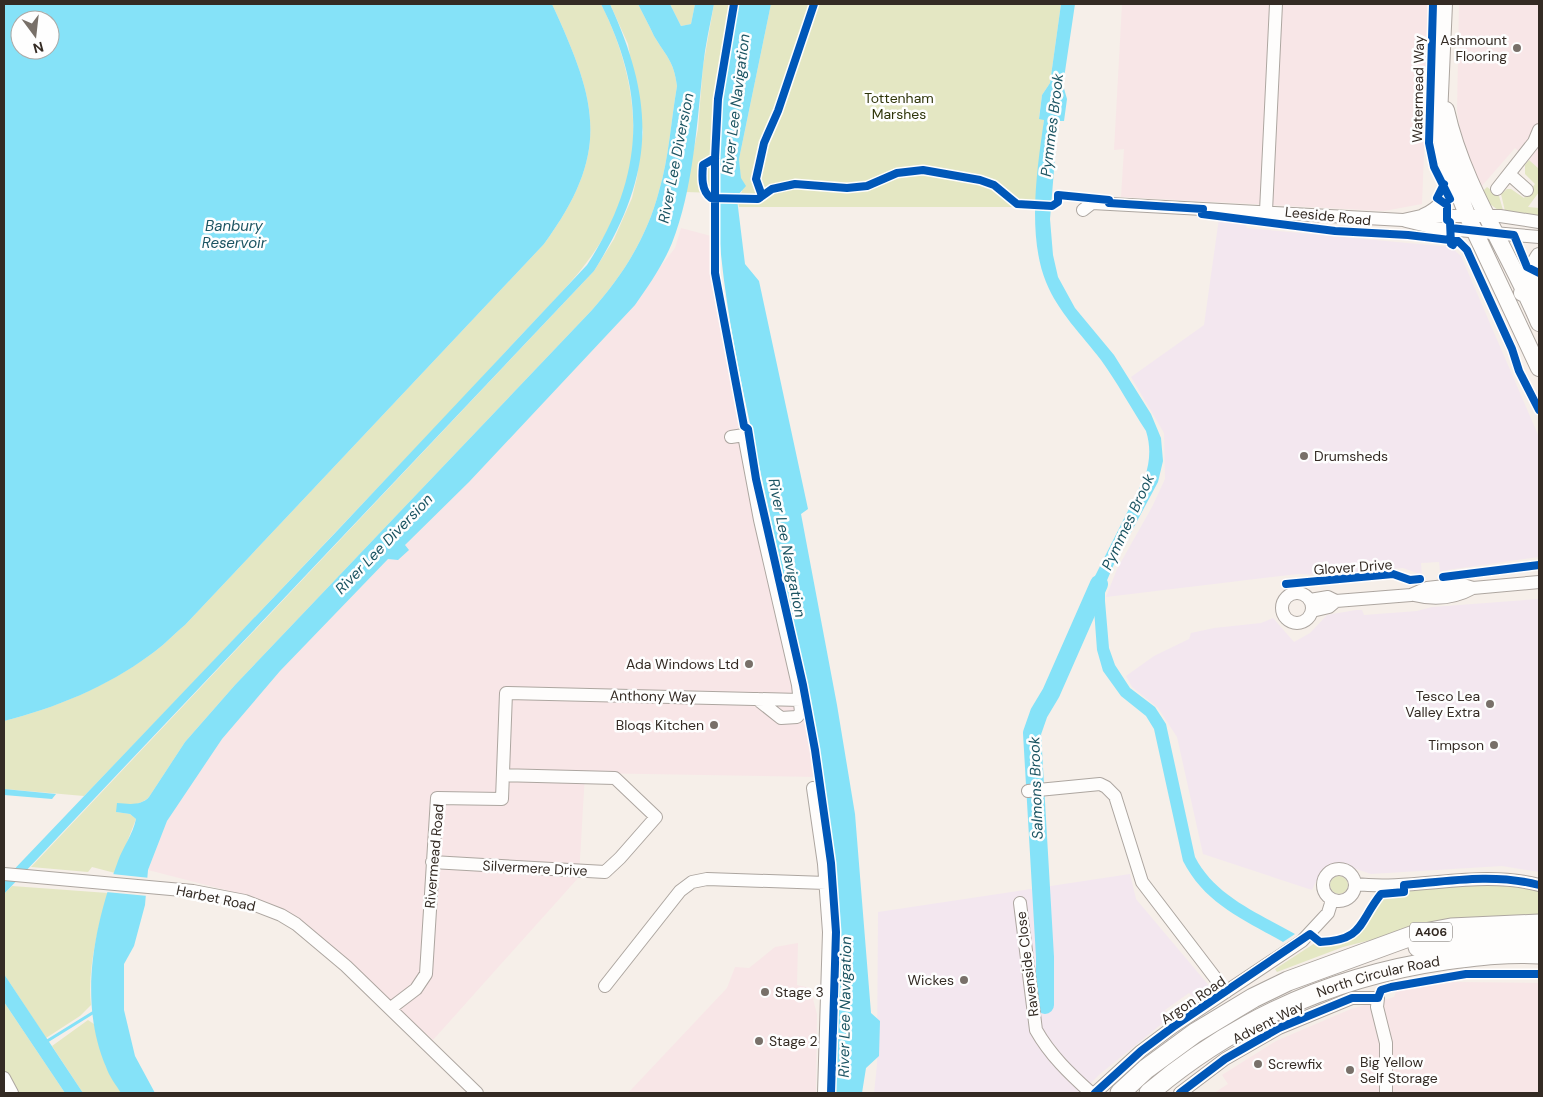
<svg xmlns="http://www.w3.org/2000/svg" width="1543" height="1097" viewBox="0 0 1543 1097" font-family="'DM Sans',sans-serif">
<style>
.commercial{fill:#f3e7ef}
.industrial{fill:#f8e6e7}
.green{fill:#e4e7c3}
.water{fill:#85e2f8;fill-rule:evenodd}
.pier{fill:#f6efe9}
.lines{fill:none;stroke-linecap:round;stroke-linejoin:round}
.stream{stroke:#85e2f8;stroke-width:3}
.river{stroke:#85e2f8;stroke-width:18}
.minor-casing{stroke:#ada6a0;stroke-width:14}
.major-casing{stroke:#ada6a0;stroke-width:18}
.highway-casing{stroke:#ada6a0;stroke-width:21}
.minor{stroke:#fefdfc;stroke-width:12}
.major{stroke:#fefdfc;stroke-width:16}
.highway{stroke:#fefdfc;stroke-width:19}
.cycleway-casing{stroke:#fefefe;stroke-width:11}
.cycleway{stroke:#0057b8;stroke-width:8}
.poi-dot{fill:#787069;stroke:#fefefe;stroke-width:2}
.labels{text-anchor:middle;dominant-baseline:central;stroke-width:5;stroke-linejoin:round;paint-order:stroke}
.shield{fill:#fefefe;stroke:#716a65;stroke-width:1}
.shield-label{font-size:12px;font-weight:bold;fill:#342b24}
.poi-label{font-size:14px;fill:#342b24;stroke:#fefefe;text-anchor:end}
.street-label{font-size:14px;fill:#342b24;stroke:#fefefe}
.park-label{font-size:14px;fill:#2f350a;stroke:#fefefe}
.water-label{font-size:15px;font-style:italic;fill:#1b5462;stroke:#fefefe}
</style>
<rect width="100%" height="100%" fill="#f6efe9"/>
<path class="commercial" d="M1219 218 1243 220 1247 228 1451 247 1461 256 1539 437V557L1440 571 1439 562 1421 563 1422 575 1403 568 1326 575 1298 574 1106 597 1117 569 1152 507 1165 479 1164 433 1131 377 1204 325Z
M1539 599V872L1502 866 1371 874 1338 863 1321 871 1312 890 1203 854 1177 737 1158 708 1132 687 1126 676 1154 656 1189 639 1191 633 1214 628 1261 623 1273 618 1294 642 1310 633 1327 615 1356 610H1362L1364 615 1417 611 1432 607Z
M1130 874 1136 899 1211 988 1196 999 1189 993 1165 1010 1169 1018 1100 1074 1081 1093H874L877 1065 878 912Z"/>
<path class="industrial" d="M1122 4H1430L1422 204 1384 211 1121 197 1124 149 1114 150Z
M1459 4H1539V169L1515 148 1481 187 1463 146 1457 111Z
M681 228 715 237 717 266 809 727 817 777 585 773 579 877 433 1040 296 919 245 895 148 870 167 821 212 744 281 657 624 313 675 248Z
M798 943 797 985 810 988 817 1014 816 1093H628L727 988 735 967 749 968 775 947Z
M1454 982 1539 983V1093H1214L1228 1084 1222 1075 1276 1041 1351 1009 1394 997 1396 991Z"/>
<path class="green" d="M552 4H601C633 67 646 142 618 209 597 259 560 294 523 333 492 366 462 400 430 433 314 554 200 676 84 796L4 789V721C55 708 106 687 150 655 162 647 173 635 185 625L544 244C612 151 597 102 552 4Z
M610 4H638C643 14 649 25 654 36 666 56 674 61 677 86 671 120 669 158 659 191 647 237 623 275 592 310L235 685 185 742 149 797C143 804 126 806 116 812L130 814 136 819 115 873 92 867 88 872 31 867 594 271 614 239 632 198 637 177 643 132 628 44Z
M670 4H695L691 24 681 26Z
M714 4H738C727 67 716 129 718 193L685 192 698 129 703 66Z
M771 4H1061L1050 83 1042 95 1039 118 1044 119 1036 207H739L737 196 742 192 739 159Z
M1529 160 1539 169V192L1528 207 1539 208V217L1505 211 1501 194 1507 189H1511L1524 198 1535 184 1525 174V165Z
M1487 187 1499 196 1503 210H1498L1490 204 1483 191Z
M1330 885a9 9 0 1 1 18 0a9 9 0 1 1-18 0Z
M1492 883 1539 891V917L1411 930 1343 947 1277 972 1275 969 1315 943 1323 946 1359 933 1384 895 1409 893V890Z
M12 886 108 893C98 926 87 971 91 1005L80 1016 46 1038 4 974V894Z
M4 1002 65 1093H16L4 1070Z
M88 1020 94 1024 106 1067 121 1093H83L52 1046Z"/>
<path class="water" d="M4 4H552C597 102 612 151 544 244L185 625C173 635 162 647 150 655 107 687 55 708 4 721ZM20 20H50V50H20Z
M601 4H610C657 107 654 175 594 271L4 894V880L336 532 587 265C644 178 648 97 601 4Z
M638 4H670L681 26 691 24 695 4H714C710 25 705 46 703 67 697 124 693 190 672 243 663 265 649 285 635 305L469 482 405 545 409 550 398 560 388 559 280 671 222 739 167 821 148 870 145 905 134 946 124 964V1010L135 1056 155 1093H121C116 1085 109 1076 106 1067 78 1001 94 926 118 861 123 847 133 834 136 819L130 814 116 812 117 803C129 804 141 806 149 797L185 742 235 685 592 310C623 275 647 237 659 191 669 158 671 120 677 86 674 61 666 56 654 36 649 25 643 14 638 4Z
M738 4H771L739 159 741 178 746 186 737 196V199L745 264 759 281 808 509 801 514 837 705 855 814 871 1013 880 1021 879 1056 866 1068 862 1093H833C837 1034 841 975 837 916 835 870 829 824 822 779 806 666 778 554 754 442 734 350 715 258 717 163 718 109 729 56 738 4Z
M1061 4H1075L1063 85 1067 99 1064 121H1058L1050 219 1053 255 1058 277 1075 308 1114 355 1151 414 1161 438 1163 461 1158 482 1114 564 1105 585V601L1109 648 1115 665 1130 688 1155 707 1166 724 1195 857C1215 896 1258 913 1295 934L1283 942C1243 919 1205 904 1183 861L1154 729 1146 716 1121 696 1103 671 1097 650 1092 582 1145 477C1150 461 1151 447 1146 431 1131 408 1117 382 1101 360 1082 335 1058 312 1046 282 1027 235 1037 169 1044 120L1039 119 1042 95 1050 83Z
M4 789 56 794 52 799 4 795Z
M4 974 83 1093H65L4 1002Z"/>
<path class="pier" d="M112 874 150 878 148 896 106 892Z"/>
<g class="lines">
<path class="stream" d="M44 1043 94 1012"/>
<path class="river" d="M1045 1005V957L1032 733 1039 713 1051 693 1099 584"/>
<defs>
<path id="minor" d="M1509 174 1527 190
M1497 189 1534 142 1539 130
M1083 210 1092 203 1403 220 1421 216H1500L1539 222
M1266 211 1276 4
M1423 215C1439 208 1448 197 1451 179
M1406 221 1435 228 1539 237
M731 437 744 435 760 520 798 685 801 712 797 717 781 718 757 699
M1282 608a15 15 0 1 1 30 0a15 15 0 1 1-30 0Z
M1414 595C1434 600 1455 598 1473 588
M1310 600 1328 597 1336 601 1411 595 1427 588 1445 586 1460 584 1473 588 1539 582
M1312 611 1329 607 1336 601
M813 788 824 864 829 932 824 1093
M1028 791 1100 784 1106 787 1115 796 1142 882 1226 992
M432 862 605 872 620 858 656 817 615 778 503 775
M1323 885a16 16 0 1 1 32 0a16 16 0 1 1-32 0Z
M4 874 193 891 245 901 281 915 296 924 346 966 477 1093
M1355 884C1417 891 1478 869 1539 885
M1020 903 1036 1030C1050 1055 1070 1074 1091 1093
M605 986 680 891 692 882 707 879 826 883
M391 1008 416 989 426 974 437 798 502 799 506 693 800 700
M4 1078 12 1093
M1095 1093 1141 1051 1173 1027 1302 941 1328 913 1332 900
M1180 1093 1225 1059 1279 1028 1352 998H1378L1377 1007 1386 1043V1093"/>
<path id="major" d="M1444 4 1439 116 1444 156 1468 217 1539 368
M1446 110C1463 187 1509 251 1539 323
M1522 293 1526 278 1539 256
M1535 308 1534 292 1539 277"/>
<g id="highway">
<path d="M1418 947 1479 940H1539"/>
<path d="M1120 1093 1146 1069 1195 1033 1253 998 1288 981 1414 935 1451 928 1539 924"/>
<path id="s1" d="M1149 1093C1235 1020 1334 976 1445 960 1477 956 1507 952 1539 954"/>
</g>
</defs>
<use href="#minor" class="minor-casing"/>
<use href="#major" class="major-casing"/>
<use href="#highway" class="highway-casing"/>
<use href="#minor" class="minor"/>
<use href="#major" class="major"/>
<use href="#highway" class="highway"/>
<defs>
<path id="cycleway" d="M734 4 718 99 715 158V273L744 426 748 429 756 479 803 685 815 750 831 863 836 932 831 1093
M1433 4 1429 143 1434 167 1450 199
M715 158 703 165C702 176 701 191 711 198L758 199 772 189 795 184 847 188 867 186 897 173 923 170 980 180 994 185 1017 204 1052 206 1058 202V195L1109 200V203L1203 209 1202 214 1335 231 1408 235 1458 241 1467 250 1512 349 1519 371 1539 410
M1444 184 1437 198 1447 205V220L1450 222 1451 244 1453 245
M762 196 756 179 764 143 778 111 814 4
M1451 228 1514 235 1527 267 1539 273
M1443 577 1539 565
M1286 584 1393 574 1410 580 1420 579
M1095 1093 1141 1051 1173 1027 1310 934 1320 942C1364 940 1358 923 1381 894L1404 892V885C1449 881 1494 873 1539 885
M1180 1093 1225 1059 1279 1028 1352 998H1378L1381 990 1391 987 1466 974H1539"/>
</defs>
<use href="#cycleway" class="cycleway-casing"/>
<use href="#cycleway" class="cycleway"/>
</g>
<g class="poi-dot">
<circle cx="1517" cy="48" r="5"/>
<circle cx="1304" cy="456" r="5"/>
<circle cx="749" cy="664" r="5"/>
<circle cx="1490" cy="704" r="5"/>
<circle cx="714" cy="725" r="5"/>
<circle cx="1494" cy="745" r="5"/>
<circle cx="964" cy="980" r="5"/>
<circle cx="765" cy="992" r="5"/>
<circle cx="759" cy="1041" r="5"/>
<circle cx="1258" cy="1064" r="5"/>
<circle cx="1350" cy="1070" r="5"/>
</g>
<g class="labels">
<rect class="shield" x="1410" y="922.5" width="42" height="19" rx="4"/>
<g class="shield-label">
<text x="1431" y="932">A406</text>
</g>
<g class="poi-label">
<text x="1507" y="40">Ashmount<tspan x="1507" dy="16">Flooring</tspan></text>
<text x="1314" y="456" text-anchor="start">Drumsheds</text>
<text x="739" y="664">Ada Windows Ltd</text>
<text x="1480" y="696">Tesco Lea<tspan x="1480" dy="16">Valley Extra</tspan></text>
<text x="704" y="725">Bloqs Kitchen</text>
<text x="1484" y="745">Timpson</text>
<text x="954" y="980">Wickes</text>
<text x="775" y="992" text-anchor="start">Stage 3</text>
<text x="769" y="1041" text-anchor="start">Stage 2</text>
<text x="1360" y="1062" text-anchor="start">Big Yellow<tspan x="1360" dy="16">Self Storage</tspan></text>
<text x="1268" y="1064" text-anchor="start">Screwfix</text>
</g>
<g class="street-label">
<text transform="translate(1418 89) rotate(-89)">Watermead Way</text>
<text transform="translate(1328 216) rotate(6)">Leeside Road</text>
<text transform="translate(1353 567) rotate(-4)">Glover Drive</text>
<text transform="translate(653 696) rotate(1)">Anthony Way</text>
<text transform="translate(434 856) rotate(-85)">Rivermead Road</text>
<text transform="translate(535 868) rotate(3)">Silvermere Drive</text>
<text transform="translate(216 898) rotate(12)">Harbet Road</text>
<text transform="translate(1027 964) rotate(-97)">Ravenside Close</text>
<text stroke="none"><textPath href="#s1" startOffset="260">North Circular Road</textPath></text>
<text transform="translate(1193 1000) rotate(-34)">Argon Road</text>
<text transform="translate(1268 1022) rotate(-27)">Advent Way</text>
</g>
<g class="park-label">
<text x="899" y="98">Tottenham<tspan x="899" dy="16">Marshes</tspan></text>
</g>
<g class="water-label">
<text transform="translate(736 104) rotate(-83)">River Lee Navigation</text>
<text transform="translate(1052 125) rotate(-83)">Pymmes Brook</text>
<text transform="translate(676 158) rotate(-79)">River Lee Diversion</text>
<text x="234" y="226">Banbury<tspan x="234" dy="17">Reservoir</tspan></text>
<text transform="translate(1128 522) rotate(-65)">Pymmes Brook</text>
<text transform="translate(384 544) rotate(-46)">River Lee Diversion</text>
<text transform="translate(787 548) rotate(79)">River Lee Navigation</text>
<text transform="translate(1036 788) rotate(-92)">Salmons Brook</text>
<text transform="translate(845 1007) rotate(-89)">River Lee Navigation</text>
</g>
</g>
<rect width="1543" height="1097" fill="none" stroke="#342b24" stroke-width="10"/>
<g transform="translate(35 35) rotate(165)"><circle r="24" fill="#fefefe" stroke="#adaaa7"/>
<path d="M0-4L9 19L0 12L-9 19Z" fill="#787069"/>
<text y="-8" font-size="14" font-weight="bold" text-anchor="middle" fill="#342b24">N</text>
</g>
</svg>
